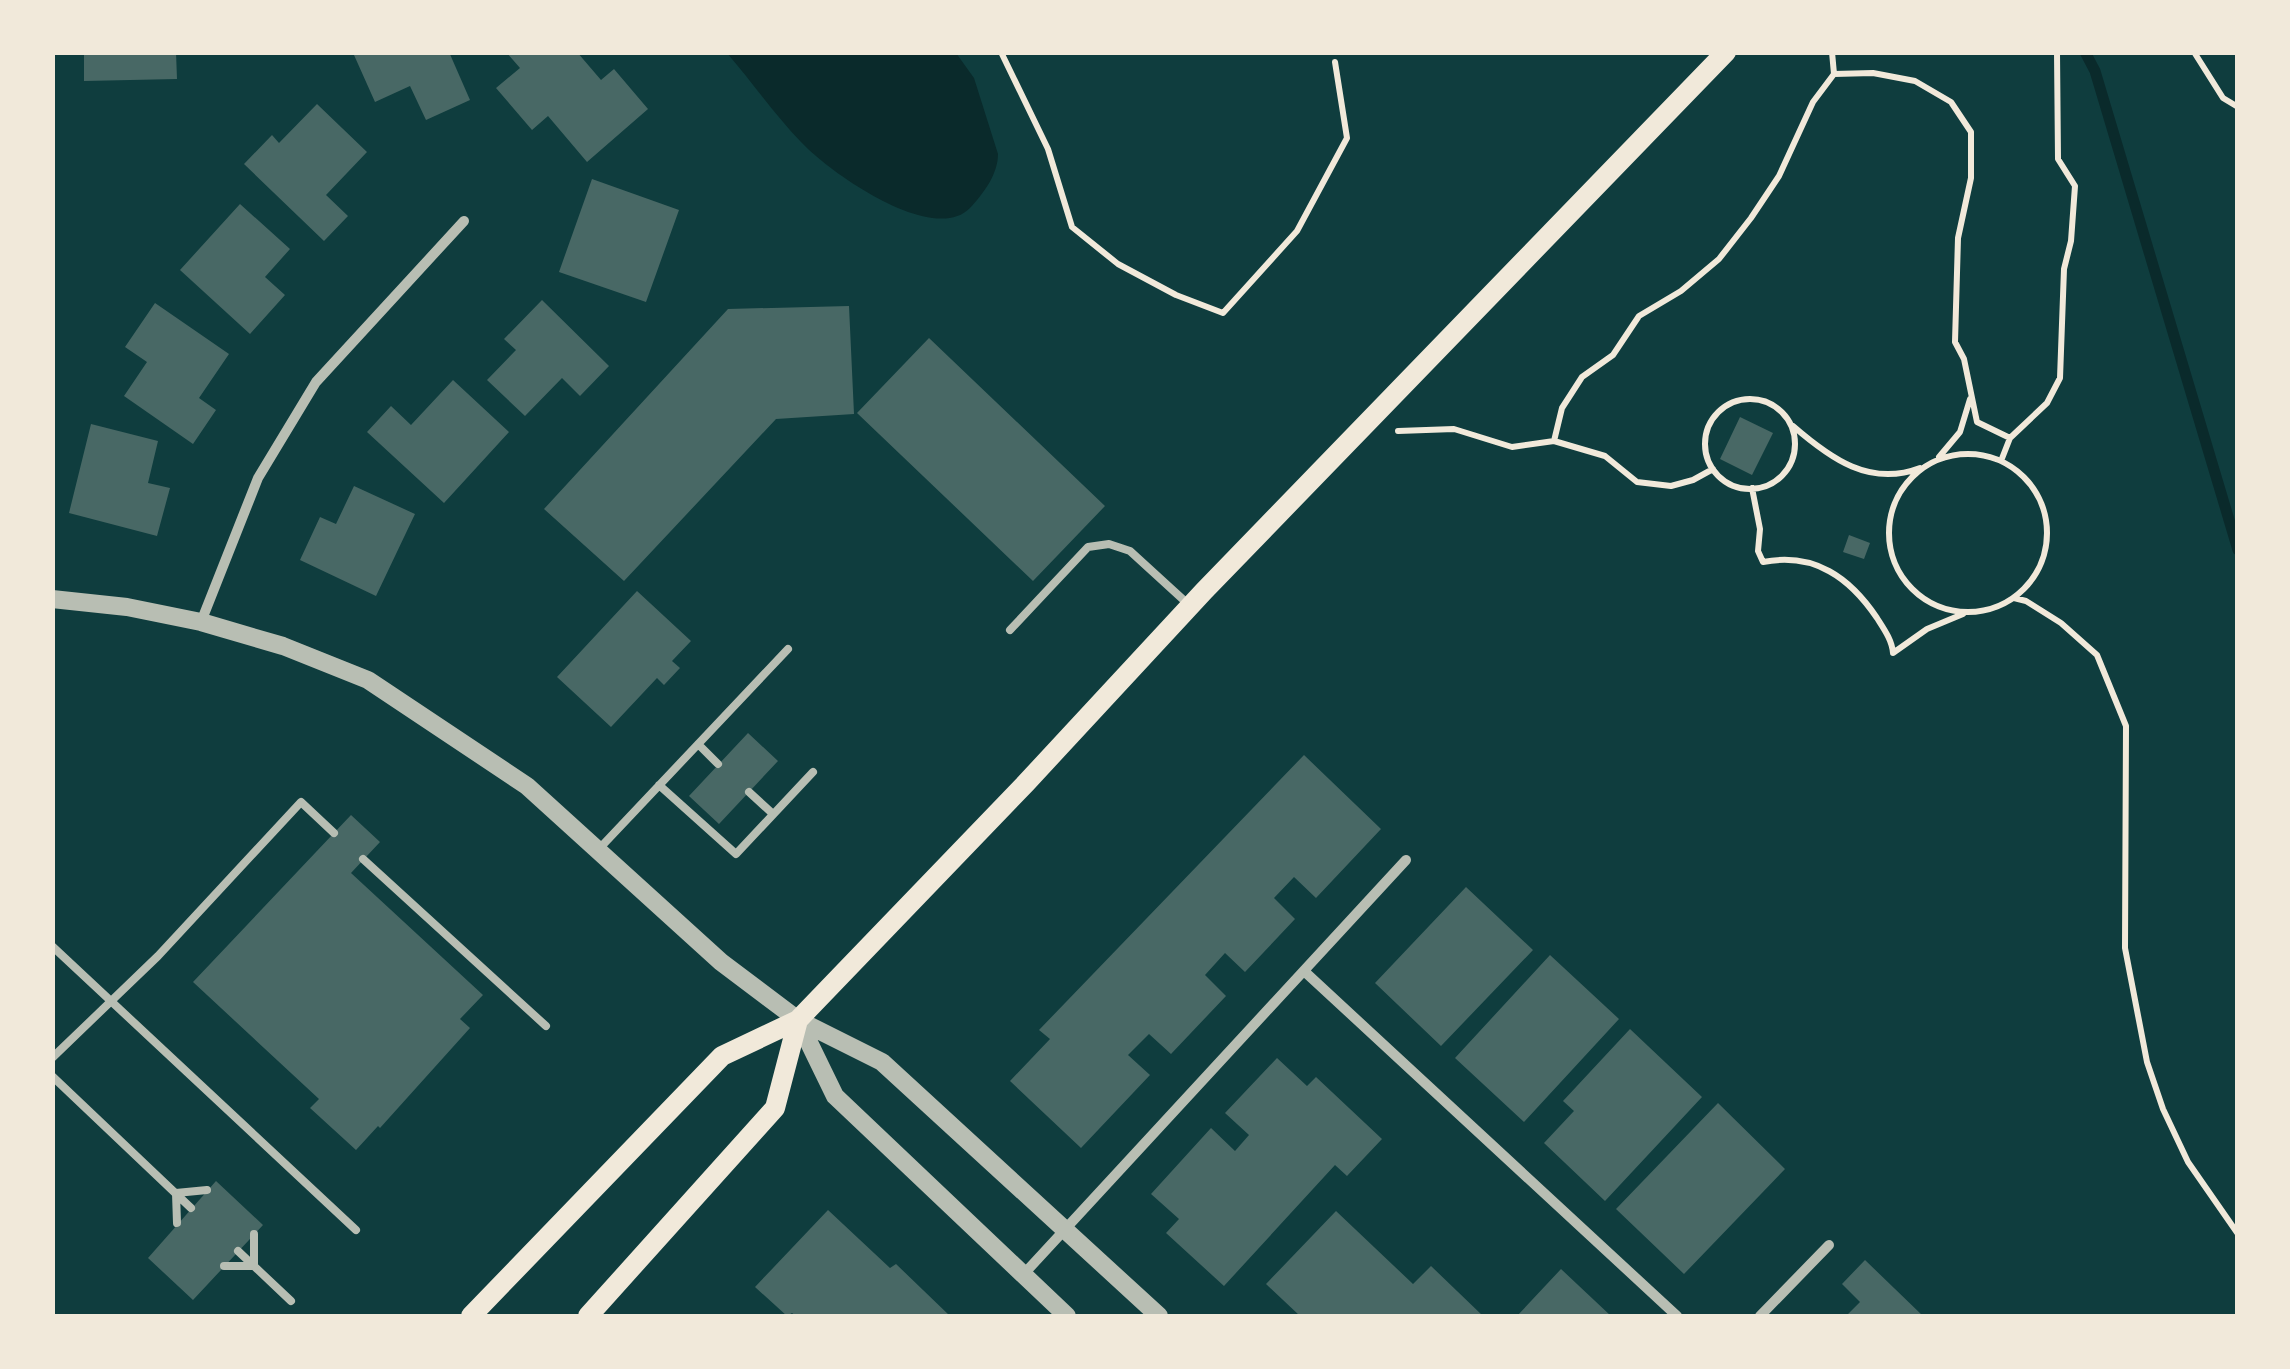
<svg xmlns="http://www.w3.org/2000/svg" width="2290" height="1369" viewBox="0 0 2290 1369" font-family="'Sofia Sans Condensed',sans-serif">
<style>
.water{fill:#0a2a2b}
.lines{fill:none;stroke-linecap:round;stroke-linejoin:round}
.stream{stroke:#0a2a2b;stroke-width:11}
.building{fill:#486865}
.path{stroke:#f1e9da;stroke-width:6}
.service{stroke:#b8beb3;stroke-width:8}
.minor{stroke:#b8beb3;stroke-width:10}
.tertiary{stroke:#b8beb3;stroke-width:18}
.secondary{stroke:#f1e9da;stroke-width:20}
</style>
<rect width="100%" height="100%" fill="#0f3d3e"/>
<path class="water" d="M727 53H956L974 78 998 154C998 174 984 193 970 208 933 246 829 172 801 142 775 115 752 82 727 53Z"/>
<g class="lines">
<path class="stream" d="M2085 52 2095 71 2238 550"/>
</g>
<path class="building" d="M84 52H176L177 79 84 81Z
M360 52H449L470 100 426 120 410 86 375 102 354 55Z
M506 52H577L601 80 614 69 648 109 587 162 548 116 532 130 496 88 520 68Z
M317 104 367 152 326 195 348 216 324 241 244 164 272 135 279 143Z
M592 179 679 210 646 302 559 272Z
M240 204 290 249 265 277 285 295 250 334 180 270Z
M542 300 609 366 580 396 562 378 525 416 487 380 516 350 504 339Z
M155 303 229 354 199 398 216 410 193 444 124 396 147 362 125 347Z
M849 306 854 414 776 419 624 581 544 509 728 309Z
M929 338 1105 506 1033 581 857 413Z
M453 380 509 432 444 503 367 432 391 406 411 425Z
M1740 417 1773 433 1752 475 1720 459Z
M91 424 158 441 148 483 170 488 157 536 69 513Z
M354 486 415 514 376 596 300 560 320 517 336 524Z
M1849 535 1870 543 1864 559 1843 552Z
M637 591 691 641 672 661 680 668 664 685 657 678 611 727 557 677Z
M748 733 778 761 719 824 689 796Z
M1304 755 1381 829 1316 898 1294 877 1274 898 1295 919 1245 972 1225 953 1205 975 1226 996 1171 1054 1149 1034 1128 1055 1150 1075 1081 1148 1010 1081 1050 1039 1039 1030Z
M351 815 380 842 351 873 483 995 460 1019 470 1028 380 1128 378 1126 356 1150 310 1108 319 1099 193 982Z
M1466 887 1533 950 1441 1046 1375 983Z
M1550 955 1619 1019 1524 1122 1455 1058Z
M1630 1029 1702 1097 1605 1201 1544 1143 1574 1111 1563 1101Z
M1277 1058 1307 1086 1316 1077 1382 1139 1347 1176 1335 1165 1224 1286 1166 1233 1179 1219 1151 1194 1211 1128 1235 1151 1249 1135 1225 1113Z
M1718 1103 1785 1169 1684 1274 1616 1209Z
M216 1181 263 1225 193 1300 148 1258Z
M828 1210 890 1268 896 1264 950 1316H796L792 1313 787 1316 755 1287Z
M1336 1211 1413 1284 1431 1266 1483 1316H1300L1266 1284Z
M1865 1260 1923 1316H1846L1860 1302 1842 1284Z
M1561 1269 1611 1316H1517Z"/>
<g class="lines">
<path class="path" d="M1001 52 1048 149 1072 227 1118 264 1176 295 1223 313 1297 231 1347 138 1335 62
M1832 52 1834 74
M2194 52 2223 98 2238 107
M1705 444a45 45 0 1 1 90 0a45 45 0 1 1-90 0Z
M1793 426C1831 459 1870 487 1920 468
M1398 431 1454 429 1512 447 1554 441 1562 408 1582 377 1613 355 1639 316 1681 291 1719 259 1751 218 1779 176 1813 102 1834 74 1873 73 1915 81 1951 102 1971 132V178L1958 238 1955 342 1964 359 1977 422 2010 438
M1554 441 1605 456 1637 482 1671 486 1693 480 1713 469
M1889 533a79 79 0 1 1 158 0a79 79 0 1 1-158 0Z
M1939 457 1960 432 1970 399
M2001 461 2010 438 2047 403 2060 378 2064 269 2071 241 2075 186 2058 159 2057 52
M1752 488 1760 529 1758 551 1763 562C1815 552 1850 578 1877 618 1884 629 1892 640 1893 653L1927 629 1963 614
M2014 598 2026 601 2061 623 2097 655 2126 726 2125 948 2147 1062 2163 1109 2188 1162 2238 1234"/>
<path class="service" d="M1010 630 1088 547 1109 544 1130 551 1188 604
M698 744 718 764
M659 785 736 854 813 772
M749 792 773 814
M598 850 788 649
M363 859 546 1026
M52 946 356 1230
M52 1058 158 956 301 802 334 833
M52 1076 191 1208
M176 1193 207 1190
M176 1193 177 1223
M238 1251 291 1301
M254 1265V1234
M224 1266H254"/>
<path class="minor" d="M201 622 258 478 316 382 464 221
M1304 971 1677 1316
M1022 1276 1406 860
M1760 1316 1829 1245"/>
<path class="tertiary" d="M52 599 127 607 201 622 283 646 368 680 527 786 721 962 798 1020 882 1062 1159 1316
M798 1020 835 1096 1067 1316"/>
<path class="secondary" d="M471 1316 722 1056 798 1020 1026 783 1204 591 1726 52
M588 1316 775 1108 798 1020"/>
</g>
<rect width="2290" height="1369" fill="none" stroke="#f1e9da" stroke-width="110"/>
</svg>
